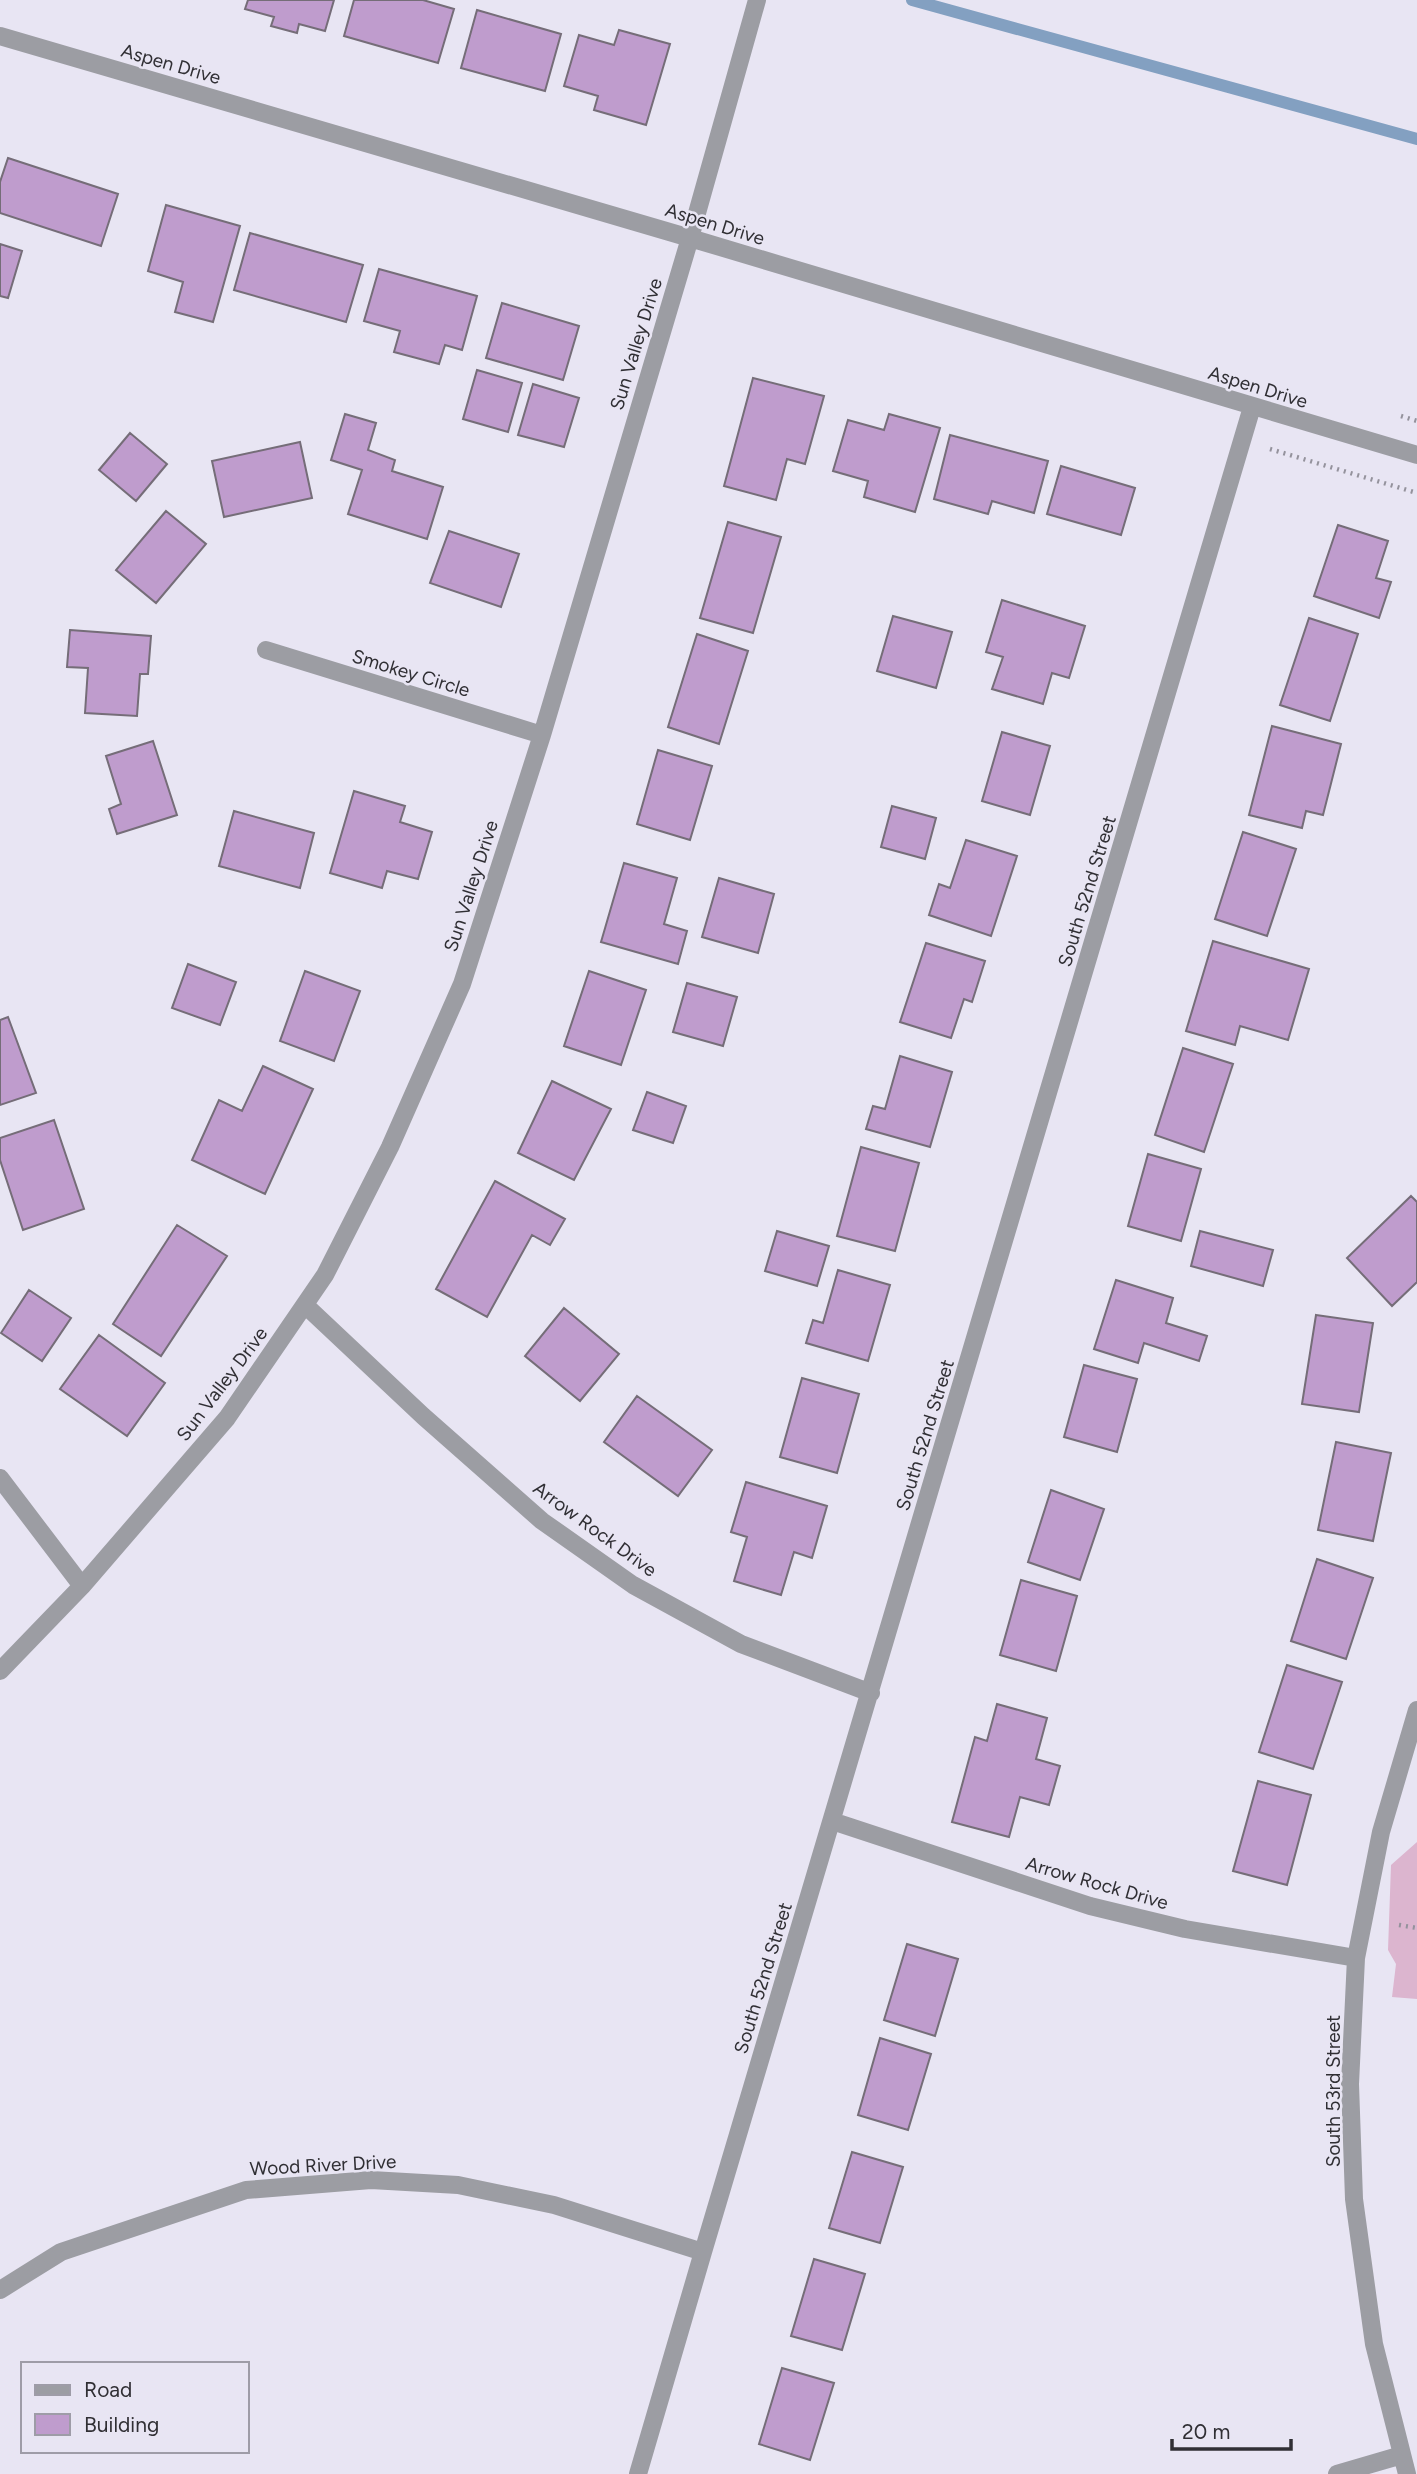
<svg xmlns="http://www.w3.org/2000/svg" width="1417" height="2474" viewBox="0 0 1417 2474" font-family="Figtree,sans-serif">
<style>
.green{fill:#dcb5cf}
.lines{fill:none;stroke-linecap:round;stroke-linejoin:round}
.stream{stroke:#83a0c1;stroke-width:12}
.building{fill:#bf9ccd;stroke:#756d78;stroke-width:2}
.path{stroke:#94929c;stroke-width:4.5;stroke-dasharray:2 5;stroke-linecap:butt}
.minor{stroke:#9c9da3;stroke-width:18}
.labels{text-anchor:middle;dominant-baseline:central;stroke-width:5;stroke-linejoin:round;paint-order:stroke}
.street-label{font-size:19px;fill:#302f34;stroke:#e8e5f3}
</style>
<rect width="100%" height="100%" fill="#e8e5f3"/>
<path class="green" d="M1417 1842V1999L1392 1997 1396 1964 1388 1950 1391 1865Z"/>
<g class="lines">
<path class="stream" d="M912 0 1417 139"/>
</g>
<path class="building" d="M248 0H334L325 31 299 24 297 33 271 26 274 17 245 9Z
M354 0H423L454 9 438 63 344 36Z
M477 10 561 34 545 91 461 68Z
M619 30 670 44 646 125 594 110 598 96 564 86 579 35 614 45Z
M8 158 118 194 101 246 0 213V182Z
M166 205 240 226 213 322 175 312 183 282 148 271Z
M250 233 363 265 346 322 234 290Z
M0 244 22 251 8 298 0 296Z
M379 269 477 296 462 350 445 345 439 364 394 352 400 331 364 321Z
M502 303 579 326 563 380 486 358Z
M477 370 522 383 508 432 463 419Z
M753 378 824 396 805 464 787 459 776 500 724 486Z
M533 384 579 398 564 447 518 435Z
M345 414 376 423 368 450 395 460 392 471 443 487 427 539 348 514 362 470 331 460Z
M889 414 940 428 915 512 864 497 868 481 833 471 848 420 884 430Z
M130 433 167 464 136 501 99 470Z
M950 435 1048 461 1034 513 992 501 988 514 934 499Z
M300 442 312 498 224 517 212 461Z
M1061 466 1135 488 1121 535 1047 514Z
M166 511 206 544 156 603 116 570Z
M728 522 781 537 753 633 700 618Z
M1338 525 1388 541 1376 578 1391 582 1379 618 1314 596Z
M449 531 519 554 501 607 430 583Z
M1002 600 1085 626 1069 678 1052 673 1043 704 992 689 1003 657 986 652Z
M893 616 952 632 936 688 877 671Z
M1309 618 1358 634 1330 721 1280 705Z
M70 630 151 636 148 674H140L137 716 85 713 88 668 67 667Z
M697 634 748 651 719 744 668 727Z
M1272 726 1341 744 1323 815 1306 811 1302 828 1249 815Z
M1002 732 1050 746 1030 815 982 801Z
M153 741 177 815 117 834 109 809 121 804 106 756Z
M658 750 712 766 690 840 637 824Z
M354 791 405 806 400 822 432 832 418 879 387 871 382 888 330 873Z
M892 806 936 818 925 859 881 847Z
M234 811 314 833 300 888 219 866Z
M1243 832 1296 849 1267 936 1215 919Z
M966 840 1017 856 991 936 929 915 939 884 950 888Z
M624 863 677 878 664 924 687 931 678 964 601 942Z
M719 878 774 894 758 953 702 937Z
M1213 941 1309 969 1288 1040 1240 1026 1235 1045 1186 1031Z
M926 943 985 961 972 1002 964 999 951 1038 900 1022Z
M188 964 236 982 220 1025 172 1008Z
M305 971 360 991 334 1061 280 1041Z
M589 971 646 990 621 1065 564 1046Z
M687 983 737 997 723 1046 673 1032Z
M8 1017 36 1093 0 1105V1020Z
M1183 1048 1233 1064 1204 1152 1155 1135Z
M900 1056 952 1072 930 1147 866 1129 873 1106 885 1109Z
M263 1066 313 1089 265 1194 192 1160 219 1100 242 1111Z
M552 1081 611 1109 574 1180 518 1153Z
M647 1092 686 1106 673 1143 633 1130Z
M54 1120 84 1209 23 1230 0 1160V1138Z
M861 1147 919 1163 895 1251 837 1236Z
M1148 1154 1201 1169 1181 1241 1128 1226Z
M495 1181 565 1219 550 1245 532 1235 487 1317 436 1289Z
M1411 1196 1417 1202V1282L1392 1306 1347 1258Z
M177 1225 227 1256 161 1356 113 1324Z
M777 1231 829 1246 817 1286 765 1271Z
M1200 1231 1273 1250 1263 1286 1191 1266Z
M838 1270 890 1285 868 1361 806 1343 813 1320 823 1323Z
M1116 1280 1173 1298 1166 1323 1207 1336 1199 1361 1144 1343 1138 1363 1094 1349Z
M29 1290 71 1318 42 1361 1 1333Z
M564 1308 619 1354 580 1401 525 1356Z
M1316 1315 1373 1323 1359 1412 1302 1404Z
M99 1335 165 1383 127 1436 60 1389Z
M1084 1365 1137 1379 1117 1452 1064 1437Z
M802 1378 859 1394 837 1473 780 1457Z
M637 1396 712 1450 678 1496 604 1442Z
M1336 1442 1391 1453 1373 1541 1318 1530Z
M746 1482 827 1506 812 1558 794 1552 781 1595 734 1581 747 1537 731 1532Z
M1051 1490 1104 1509 1080 1580 1028 1562Z
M1317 1559 1373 1578 1346 1659 1291 1641Z
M1021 1580 1077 1596 1056 1671 1000 1655Z
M1287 1665 1342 1682 1313 1769 1259 1752Z
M997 1704 1047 1718 1036 1759 1060 1766 1049 1805 1020 1797 1009 1837 952 1822 975 1737 987 1741Z
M1258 1781 1311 1795 1287 1885 1233 1871Z
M907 1944 958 1959 935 2036 884 2020Z
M880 2038 931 2054 908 2130 858 2115Z
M852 2152 903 2167 880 2243 829 2228Z
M814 2259 865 2274 842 2350 791 2336Z
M782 2368 834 2383 810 2460 759 2444Z"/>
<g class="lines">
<path class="path" d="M1401 416 1417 421
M1270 449 1417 493
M1399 1925 1417 1928"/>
<path class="minor" d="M0 36 690 238 1417 455
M266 650 542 735
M305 1305 423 1416 542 1521 633 1585 741 1644 871 1693
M0 1478 82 1586
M0 1671 82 1586 227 1418 325 1275 390 1147 462 984 542 735 690 238 757 0
M832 1821 1090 1906 1185 1929 1356 1958
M0 2290 61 2252 246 2190 371 2180 458 2185 554 2205 703 2252
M638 2474 703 2252 1252 407
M1337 2474 1402 2455
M1407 2474 1374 2344 1354 2199 1350 2084 1356 1958 1381 1832 1417 1710"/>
</g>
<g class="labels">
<g class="street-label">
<text transform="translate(171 64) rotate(16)">Aspen Drive</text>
<text transform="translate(715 224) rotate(17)">Aspen Drive</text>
<text transform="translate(636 344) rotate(-73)">Sun Valley Drive</text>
<text transform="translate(1258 387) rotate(17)">Aspen Drive</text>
<text transform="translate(411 673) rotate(17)">Smokey Circle</text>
<text transform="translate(471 886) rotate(-72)">Sun Valley Drive</text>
<text transform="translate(1087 891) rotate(-73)">South 52nd Street</text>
<text transform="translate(222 1384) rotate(-53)">Sun Valley Drive</text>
<text transform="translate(925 1435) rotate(-73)">South 52nd Street</text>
<text transform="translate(595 1529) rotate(36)">Arrow Rock Drive</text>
<text transform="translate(1097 1883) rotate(16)">Arrow Rock Drive</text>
<text transform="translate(763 1978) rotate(-73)">South 52nd Street</text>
<text transform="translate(1333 2091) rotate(-90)">South 53rd Street</text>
<text transform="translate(323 2165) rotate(-3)">Wood River Drive</text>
</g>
</g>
<rect x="21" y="2362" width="228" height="91" fill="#e8e5f3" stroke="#9e9ca7" stroke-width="2"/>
<rect x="35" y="2385" width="35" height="10" fill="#9c9da3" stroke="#9e9ca7" stroke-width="2"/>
<text x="84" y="2397" font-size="21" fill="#302f34">Road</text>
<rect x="35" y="2414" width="35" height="21" fill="#bf9ccd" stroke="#9e9ca7" stroke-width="2"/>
<text x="84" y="2432" font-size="21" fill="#302f34">Building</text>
<path d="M1172 2439v10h119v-10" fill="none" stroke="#302f34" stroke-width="3.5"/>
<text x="1182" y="2439" font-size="21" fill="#302f34" stroke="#e8e5f3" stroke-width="5" paint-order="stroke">20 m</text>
</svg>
